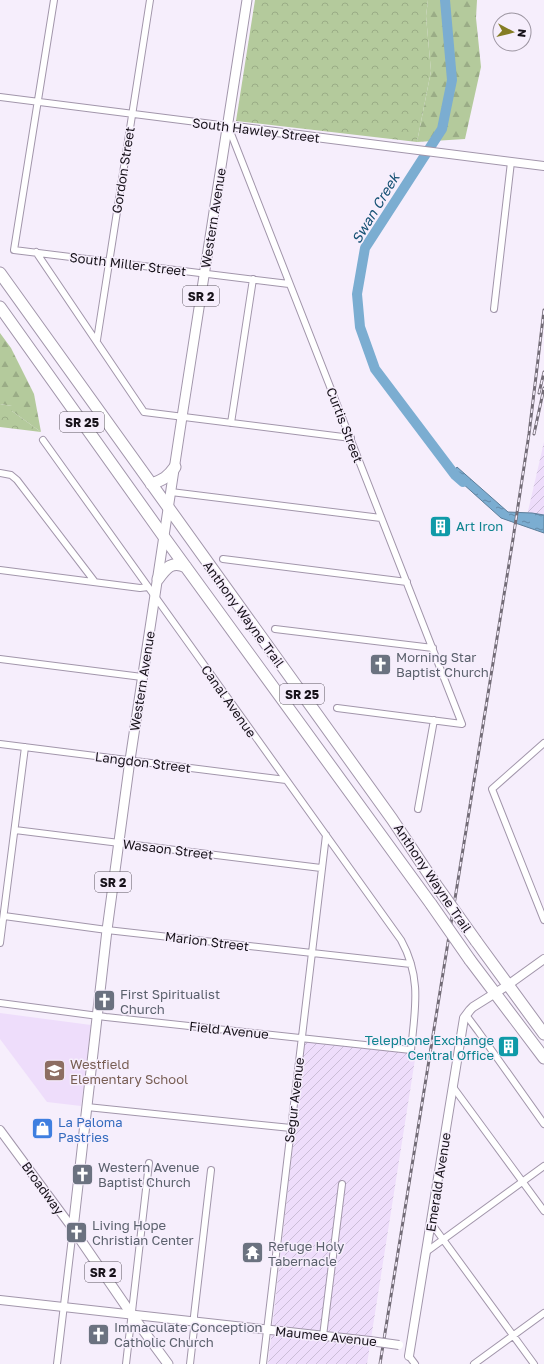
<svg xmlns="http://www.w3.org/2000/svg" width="544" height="1364" viewBox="0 0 544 1364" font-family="'Golos Text',sans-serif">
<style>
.built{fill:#eeddfb}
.industrial{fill:url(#industrial-furrows)}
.forest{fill:url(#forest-firs)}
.park{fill:url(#park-crowns)}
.water{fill:url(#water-ripples);stroke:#5d7e9a}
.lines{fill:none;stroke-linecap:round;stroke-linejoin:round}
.river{stroke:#7badd1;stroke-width:10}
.street-casing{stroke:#a296ab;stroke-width:8}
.secondary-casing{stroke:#a296ab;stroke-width:10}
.primary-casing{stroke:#a296ab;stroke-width:11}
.highway-casing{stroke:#a296ab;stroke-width:13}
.street{stroke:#fff;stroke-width:6}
.secondary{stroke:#fff;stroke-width:8}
.primary{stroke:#fff;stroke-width:9}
.highway{stroke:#fff;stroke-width:11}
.rail-casing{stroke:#736c77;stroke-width:3}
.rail{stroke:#f6eefc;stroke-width:1.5;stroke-dasharray:4.5;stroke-linecap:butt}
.secondary-bridge-casing{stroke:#a296ab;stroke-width:10;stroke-linecap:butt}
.highway-bridge-casing{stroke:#a296ab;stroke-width:13;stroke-linecap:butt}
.secondary-bridge{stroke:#fff;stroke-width:8}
.highway-bridge{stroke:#fff;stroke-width:11}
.labels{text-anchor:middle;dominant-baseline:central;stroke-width:3;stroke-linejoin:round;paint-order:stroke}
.shield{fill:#f6eefc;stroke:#5a545e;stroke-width:1}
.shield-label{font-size:12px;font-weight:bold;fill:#17121a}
.street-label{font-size:13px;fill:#17121a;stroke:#f6eefc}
.culture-label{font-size:13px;fill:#0d838f;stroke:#f6eefc;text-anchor:start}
.worship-label{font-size:13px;fill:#5b616d;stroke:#f6eefc;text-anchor:start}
.education-label{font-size:13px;fill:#785e54;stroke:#f6eefc;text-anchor:start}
.shop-label{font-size:13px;fill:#366cbe;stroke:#f6eefc;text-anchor:start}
.water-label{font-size:14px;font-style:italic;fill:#145073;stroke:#f6eefc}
</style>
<defs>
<pattern id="industrial-furrows" width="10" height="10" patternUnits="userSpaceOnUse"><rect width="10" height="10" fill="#eeddfb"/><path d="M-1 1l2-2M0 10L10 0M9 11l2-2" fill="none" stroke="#cbbdd7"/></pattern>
<pattern id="forest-firs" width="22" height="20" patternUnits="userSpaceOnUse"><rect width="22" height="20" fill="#b4ca9c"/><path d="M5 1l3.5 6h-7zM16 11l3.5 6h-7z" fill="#9aac86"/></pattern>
<pattern id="park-crowns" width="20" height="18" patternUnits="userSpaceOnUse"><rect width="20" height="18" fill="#b4ca9c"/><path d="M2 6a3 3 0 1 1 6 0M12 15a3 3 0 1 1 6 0" fill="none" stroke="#9aac86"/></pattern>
<pattern id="water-ripples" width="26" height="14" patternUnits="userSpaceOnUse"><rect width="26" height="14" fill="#7badd1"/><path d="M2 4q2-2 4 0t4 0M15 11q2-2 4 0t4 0" fill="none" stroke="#648ba9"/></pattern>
</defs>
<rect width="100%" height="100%" fill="#f6eefc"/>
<path class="built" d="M0 1013 91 1025 81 1106 47 1102 0 1039Z"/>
<path class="industrial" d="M544 442V529L526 520Z
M305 1041 416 1053 367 1364H268Z"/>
<path class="forest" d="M428 0H477L476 18 481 67 465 139 417 142 431 71 426 16Z
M0 333 11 348 34 394 41 432 12 411V406L0 404Z"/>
<path class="park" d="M255 0H428L426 16 431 71 417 142 236 121Z
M0 404 12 406V411L41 432 0 427Z"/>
<path class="water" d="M457 467 508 512 532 513 544 515V533L501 518 452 474Z"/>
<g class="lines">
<path class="river" d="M445 0 452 80 442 129 365 248 357 294 360 327 375 369 455 475 463 482"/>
<defs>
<path id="street" d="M54 0 14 250 289 284
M0 97 228 126 462 724 337 708
M36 252 144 412 351 438
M494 309 511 162
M97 340 150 0
M231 423 253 279
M0 473 11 475 17 480 95 582
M171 492 381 518
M223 559 407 582
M0 570 140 588 148 587
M275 629 433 648
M0 659 142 677
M544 743 492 789 544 920
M0 744 286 780
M418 809 434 720
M15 830 321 868
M4 916 107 930 411 964
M0 943 25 747
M0 1003 106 1017 411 1050C415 1009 422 978 401 940L43 440
M466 1015 478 1031 544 1124
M453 1087 544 1211
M87 1107 291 1128
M431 1223 534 1364
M426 1252 544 1166
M323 1336 342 1184
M409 1356 415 1364
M57 1364 73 1229
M126 1364 149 1163
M190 1364 194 1329V1316L211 1170
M263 1364 326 835
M474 1364 544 1313"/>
<path id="secondary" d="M228 126 544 166
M0 1130 73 1229
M0 1300 370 1341
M409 1356 464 1018 470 1010 473 1007 508 985 544 959"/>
<path id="primary" d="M168 1364 132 1315 73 1229 107 930 130 760 182 417 247 0"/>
<path id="highway" d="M0 273 392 819 434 882
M0 307 164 537 431 904
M151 484C163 480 168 477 175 467
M158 579C166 568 172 560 186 567
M476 941 544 1034
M470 960 544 1058"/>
</defs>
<use href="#street" class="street-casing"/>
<use href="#secondary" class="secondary-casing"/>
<use href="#primary" class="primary-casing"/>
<use href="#highway" class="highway-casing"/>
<use href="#street" class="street"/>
<use href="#secondary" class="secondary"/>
<use href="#primary" class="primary"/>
<use href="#highway" class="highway"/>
<defs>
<path id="rail" d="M539 393 544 372
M534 434 544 388
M380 1364 513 539 529 434 544 310"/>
</defs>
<use href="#rail" class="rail-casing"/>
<use href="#rail" class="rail"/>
<defs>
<path id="secondary-bridge" d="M370 1341 399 1345"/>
<path id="highway-bridge" d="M434 882 476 941
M431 904 470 960"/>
</defs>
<use href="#secondary-bridge" class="secondary-bridge-casing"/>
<use href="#highway-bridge" class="highway-bridge-casing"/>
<use href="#secondary-bridge" class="secondary-bridge"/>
<use href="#highway-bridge" class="highway-bridge"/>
</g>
<defs>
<symbol id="building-square" viewBox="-11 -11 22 22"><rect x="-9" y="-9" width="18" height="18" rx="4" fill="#0f9aa8" stroke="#f6eefc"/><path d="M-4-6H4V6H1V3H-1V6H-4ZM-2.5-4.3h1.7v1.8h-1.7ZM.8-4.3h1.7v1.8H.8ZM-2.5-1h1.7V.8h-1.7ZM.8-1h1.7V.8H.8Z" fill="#fff"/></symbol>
<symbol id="church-square" viewBox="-11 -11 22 22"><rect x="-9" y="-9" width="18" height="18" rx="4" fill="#6b7280" stroke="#f6eefc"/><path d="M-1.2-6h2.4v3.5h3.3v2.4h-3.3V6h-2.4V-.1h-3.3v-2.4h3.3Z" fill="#fff"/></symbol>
<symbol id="school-square" viewBox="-11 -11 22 22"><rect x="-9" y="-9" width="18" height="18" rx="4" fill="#8d6e63" stroke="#f6eefc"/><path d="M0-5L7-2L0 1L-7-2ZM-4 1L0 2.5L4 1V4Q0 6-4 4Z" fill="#fff"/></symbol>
<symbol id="shop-square" viewBox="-11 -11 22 22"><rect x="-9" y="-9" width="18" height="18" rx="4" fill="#3f7fe0" stroke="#f6eefc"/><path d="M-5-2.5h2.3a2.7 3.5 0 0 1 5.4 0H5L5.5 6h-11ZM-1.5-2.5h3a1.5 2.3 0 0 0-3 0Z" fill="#fff"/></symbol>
<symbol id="temple-square" viewBox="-11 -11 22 22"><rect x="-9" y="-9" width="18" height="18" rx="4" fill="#6b7280" stroke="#f6eefc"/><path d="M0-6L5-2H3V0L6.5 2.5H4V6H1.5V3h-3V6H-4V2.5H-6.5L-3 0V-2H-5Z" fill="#fff"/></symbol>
</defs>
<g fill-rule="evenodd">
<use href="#building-square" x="428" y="514" width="25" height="25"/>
<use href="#church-square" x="368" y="652" width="25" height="25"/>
<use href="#church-square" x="92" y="988" width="25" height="25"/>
<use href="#building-square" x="496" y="1034" width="25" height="25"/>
<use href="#school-square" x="42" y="1058" width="25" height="25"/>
<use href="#shop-square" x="30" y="1116" width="25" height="25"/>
<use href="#church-square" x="70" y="1162" width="25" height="25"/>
<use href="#church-square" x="64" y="1220" width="25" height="25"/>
<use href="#temple-square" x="240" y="1240" width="25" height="25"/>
<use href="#church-square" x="86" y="1322" width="25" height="25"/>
</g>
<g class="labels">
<g class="shield">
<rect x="183" y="286" width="36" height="20" rx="3"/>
<rect x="60" y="412" width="44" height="20" rx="3"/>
<rect x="280" y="684" width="44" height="20" rx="3"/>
<rect x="95" y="872" width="36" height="20" rx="3"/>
<rect x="85" y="1262" width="36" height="20" rx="3"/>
</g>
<g class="shield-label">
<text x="201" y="296">SR 2</text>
<text x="82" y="422">SR 25</text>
<text x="302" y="694">SR 25</text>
<text x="113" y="882">SR 2</text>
<text x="103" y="1272">SR 2</text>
</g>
<g class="street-label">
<text transform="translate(256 130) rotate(7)">South Hawley Street</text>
<text transform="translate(123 170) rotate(-81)">Gordon Street</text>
<text transform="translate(213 218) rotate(-81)">Western Avenue</text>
<text transform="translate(128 264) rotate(7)">South Miller Street</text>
<text transform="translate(345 425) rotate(69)">Curtis Street</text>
<text transform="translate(244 614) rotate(54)">Anthony Wayne Trail</text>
<text transform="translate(142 681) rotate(-81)">Western Avenue</text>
<text transform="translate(229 701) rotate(55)">Canal Avenue</text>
<text transform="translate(143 762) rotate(7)">Langdon Street</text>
<text transform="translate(168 849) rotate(7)">Wasaon Street</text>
<text transform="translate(433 878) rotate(56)">Anthony Wayne Trail</text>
<text transform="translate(207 941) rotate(7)">Marion Street</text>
<text transform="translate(229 1030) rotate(6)">Field Avenue</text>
<text transform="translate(294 1100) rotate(-83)">Segur Avenue</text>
<text transform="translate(438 1182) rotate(-81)">Emerald Avenue</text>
<text transform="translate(43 1188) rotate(54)">Broadway</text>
<text transform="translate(326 1336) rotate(6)">Maumee Avenue</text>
</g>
<g class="culture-label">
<text x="456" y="526">Art Iron</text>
<text x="494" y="1040" text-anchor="end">Telephone Exchange<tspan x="494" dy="15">Central Office</tspan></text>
</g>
<g class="worship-label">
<text x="396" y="657">Morning Star<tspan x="396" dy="15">Baptist Church</tspan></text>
<text x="120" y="994">First Spiritualist<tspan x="120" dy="15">Church</tspan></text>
<text x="98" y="1167">Western Avenue<tspan x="98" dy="15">Baptist Church</tspan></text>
<text x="92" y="1225">Living Hope<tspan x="92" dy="15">Christian Center</tspan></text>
<text x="268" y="1246">Refuge Holy<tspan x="268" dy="15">Tabernacle</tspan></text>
<text x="114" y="1327">Immaculate Conception<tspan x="114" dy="15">Catholic Church</tspan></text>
</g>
<g class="education-label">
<text x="70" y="1064">Westfield<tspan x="70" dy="15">Elementary School</tspan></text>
</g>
<g class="shop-label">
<text x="58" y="1122">La Paloma<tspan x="58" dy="15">Pastries</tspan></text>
</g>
<g class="water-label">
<text transform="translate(375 208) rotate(-59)">Swan Creek</text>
</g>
</g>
<g transform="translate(512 32) rotate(97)"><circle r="19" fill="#f6eefc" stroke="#9d96a2"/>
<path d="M0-3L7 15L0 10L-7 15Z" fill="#857d24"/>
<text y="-6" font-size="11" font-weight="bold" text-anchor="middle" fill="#17121a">N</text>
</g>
</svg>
